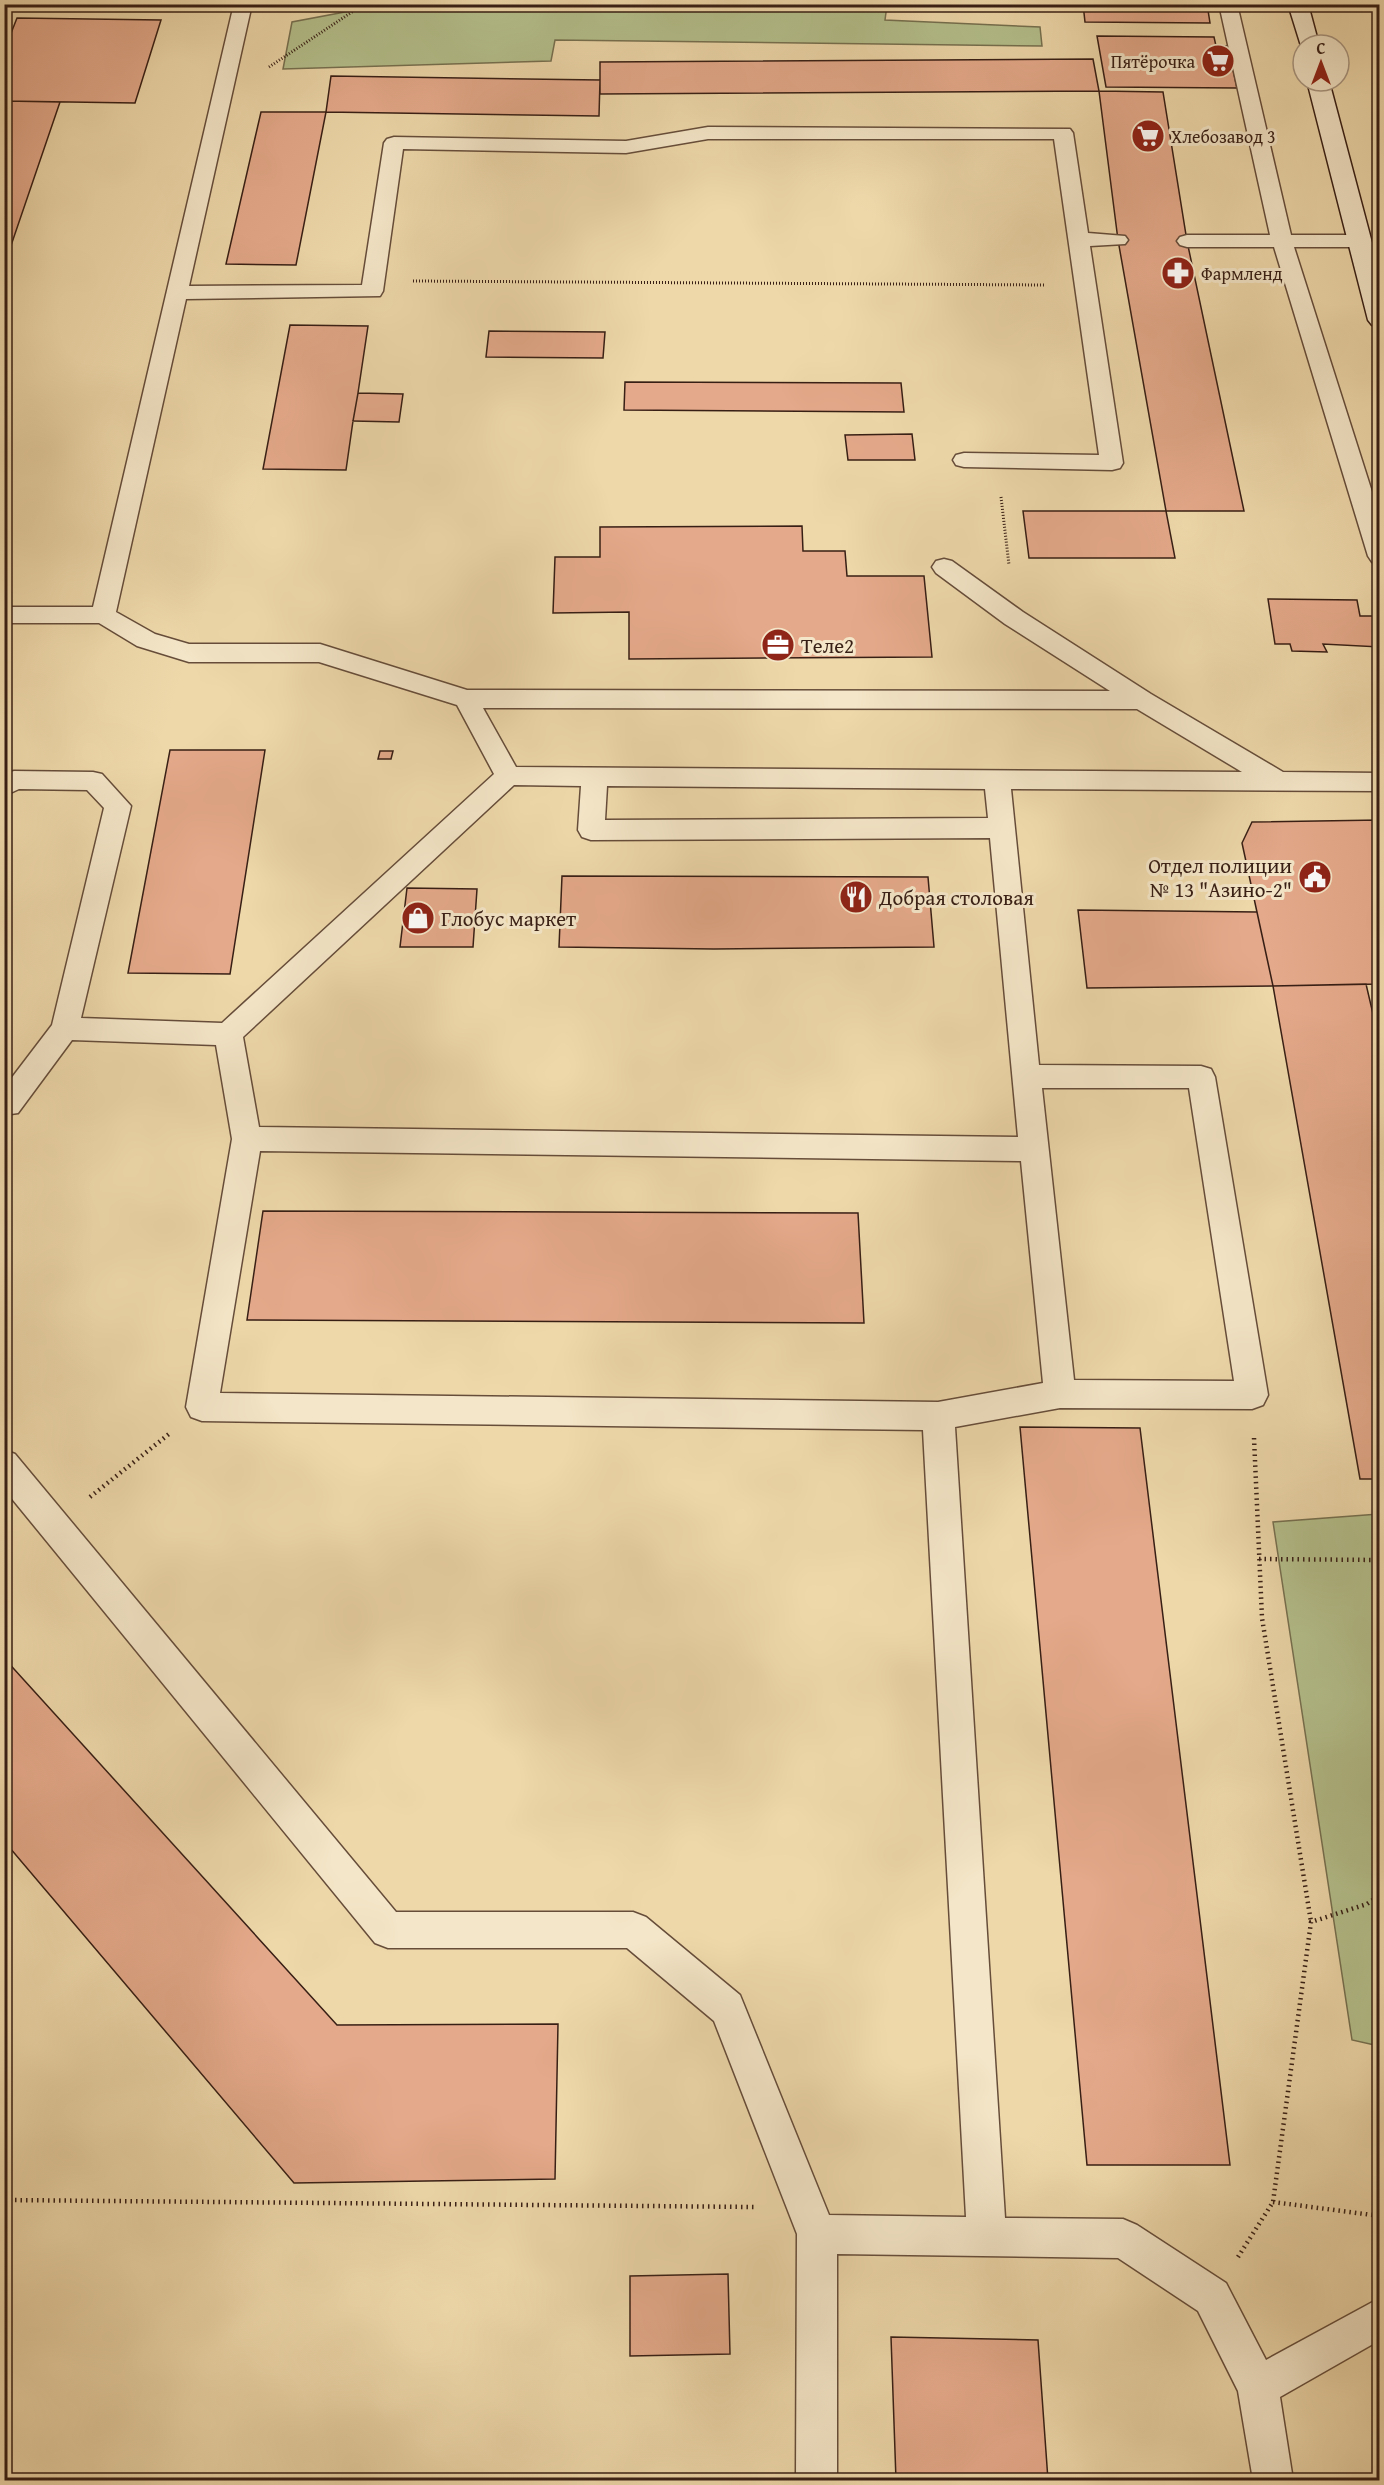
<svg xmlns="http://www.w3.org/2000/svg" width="1384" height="2485" viewBox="0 0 1384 2485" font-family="'Gentium Book Plus',serif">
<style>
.green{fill:#b4c08c;stroke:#767050;stroke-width:1.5}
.building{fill:#e4a98a;stroke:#381f15;stroke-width:1.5}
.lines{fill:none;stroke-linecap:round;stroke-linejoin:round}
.service-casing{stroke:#664d3a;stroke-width:3}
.secondary-casing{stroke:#381f15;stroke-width:3}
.path-far1{stroke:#381f15;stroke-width:3;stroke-dasharray:1 2;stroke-linecap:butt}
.path{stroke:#381f15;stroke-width:4.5;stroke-dasharray:1.5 4;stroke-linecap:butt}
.service{fill:#f4e6c8;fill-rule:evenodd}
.secondary{fill:#f4e6c8;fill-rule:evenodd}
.labels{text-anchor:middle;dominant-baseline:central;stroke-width:6;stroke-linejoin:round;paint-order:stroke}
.far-poi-label{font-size:18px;fill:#381f15;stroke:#f4e6c8;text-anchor:start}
.poi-label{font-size:21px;fill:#381f15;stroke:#f4e6c8;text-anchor:start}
</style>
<rect width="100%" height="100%" fill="#eed8aa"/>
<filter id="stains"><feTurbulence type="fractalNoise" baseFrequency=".00333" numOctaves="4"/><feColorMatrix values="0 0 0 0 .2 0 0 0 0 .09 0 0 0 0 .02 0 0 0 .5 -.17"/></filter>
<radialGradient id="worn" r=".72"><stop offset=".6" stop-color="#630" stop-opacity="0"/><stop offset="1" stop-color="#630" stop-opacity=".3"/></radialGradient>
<path class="green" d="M382 5H887L885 20 1040 27 1042 46 555 40 551 61 283 69 292 22Z
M1379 1514H1380L1379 2046 1352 2040 1273 1522Z"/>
<path class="building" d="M1083 4H1207L1210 23 1085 22Z
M17 18 161 20 135 103 4 101V51Z
M1097 36 1214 37 1216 46H1228L1237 88 1106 87Z
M1093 59 1099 91 600 94V62Z
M331 76 600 80 599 116 326 112Z
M1099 91 1163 92 1187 241 1244 511H1166L1118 240Z
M4 101 60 102 4 266Z
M261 112H326L296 265 226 264Z
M290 325 368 326 358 393 403 394 399 422 353 421 346 470 263 469Z
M489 331 605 332 603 358 486 357Z
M625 382 901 383 904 412 624 410Z
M358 393 403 394 399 422 353 421Z
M912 434 915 460H848L845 435Z
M1023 511H1166L1175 558H1029Z
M802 526 803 551H845L847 576H924L932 657 629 659V612L553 613 555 557H600V527Z
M1268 599 1357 600 1360 616H1373L1374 611 1380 647 1323 644 1327 652 1292 651 1290 644H1275Z
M170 750H265L230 974 128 973Z
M380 751H393L391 759H378Z
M1380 820V984L1273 986 1242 843 1252 822Z
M562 876 928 877 934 947 714 949 559 947Z
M407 888 477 889 473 947H400Z
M1078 910 1257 912 1273 986 1087 988Z
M1366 984 1380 1044V1479H1360L1273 986Z
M263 1211 858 1213 864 1323 247 1320Z
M1020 1427 1140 1428 1230 2165H1087Z
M4 1658 337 2025 558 2024 555 2179 294 2183 4 1841Z
M728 2274 730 2354 630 2356V2276Z
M891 2337 1038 2340 1048 2480H896Z"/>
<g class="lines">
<defs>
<path id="service" d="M234 4H252L189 286 362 285 384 143 387 139 394 137 626 141 708 127 1070 129 1073 133 1088 233 1125 236 1128 240 1125 244 1090 246 1123 463 1120 468 1112 470 964 467 956 465 953 460 956 455 964 453 1099 455 1054 139H708L626 153 403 149 383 291 380 296 186 299 116 612 155 634 189 644H320L467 690 1110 691 1005 624 936 573 932 567 936 561 944 559 952 561 1023 612 1151 694 1283 772 1380 773V791L1011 789 1039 1065 1201 1066 1211 1069 1215 1077 1268 1395 1263 1405 1252 1409 1060 1408 955 1427 1005 2218 1123 2219 1137 2225 1226 2283 1266 2360 1380 2298V2340L1280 2397 1293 2480H1253L1238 2391 1198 2311 1118 2258 837 2254V2480H796L797 2234 714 2021 627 1948H388L375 1943 4 1489V1450L15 1454 396 1912H633L646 1917 740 1995 829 2215 966 2217 923 1430 202 1421 191 1417 186 1407 232 1139 216 1045 72 1040 18 1113 4 1115V1088L52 1025 104 808 87 790 19 789 4 796V774L14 771 93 772 102 774 131 806 81 1018 222 1023 494 774 457 705 319 662H189L137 646 99 623H4V607H93ZM483 708 1137 709 1242 772 516 767ZM514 785 581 786 578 830 582 837 591 840 990 838 1018 1137 259 1127 243 1037ZM607 786 985 789 988 818 605 820ZM1042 1088H1189L1234 1381 1074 1380ZM260 1151 1021 1161 1043 1383 938 1402 220 1393Z
M1219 4H1237L1291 235H1361L1368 237 1371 241 1368 245 1361 247H1294L1380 517V564L1372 562 1368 556 1274 247H1187L1180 245 1177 241 1180 237 1187 235H1270Z"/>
<path id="secondary" d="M1288 4H1308L1319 45H1303L1302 49Z
M1307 81H1329L1380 273V327L1372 325 1368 320Z"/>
</defs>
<use href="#service" class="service-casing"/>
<use href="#secondary" class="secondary-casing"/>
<path class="path-far1" d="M269 67 364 4
M413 281 1045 285
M1001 497 1009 565"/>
<path class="path" d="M1254 1438 1262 1618 1311 1922
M90 1497 169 1434
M1259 1559 1380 1560
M4 2200 754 2207
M1273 2202 1380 2216
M1238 2257 1273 2202 1311 1922 1367 1904 1380 1895"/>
<use href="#service" class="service"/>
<use href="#secondary" class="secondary"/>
</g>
<defs>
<symbol id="supermarket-disc" viewBox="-11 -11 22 22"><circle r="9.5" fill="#8f2418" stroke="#f4e6c8"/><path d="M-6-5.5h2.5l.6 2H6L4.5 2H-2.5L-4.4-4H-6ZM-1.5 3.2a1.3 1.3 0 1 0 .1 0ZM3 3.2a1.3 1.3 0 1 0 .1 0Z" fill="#fff"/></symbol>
<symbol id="pharmacy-disc" viewBox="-11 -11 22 22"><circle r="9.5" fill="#8f2418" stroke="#f4e6c8"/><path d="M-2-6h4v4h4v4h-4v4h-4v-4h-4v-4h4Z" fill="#fff"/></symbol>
<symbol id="office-disc" viewBox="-11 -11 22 22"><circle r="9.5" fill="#8f2418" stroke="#f4e6c8"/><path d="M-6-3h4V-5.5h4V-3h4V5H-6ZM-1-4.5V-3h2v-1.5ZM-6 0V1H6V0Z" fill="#fff"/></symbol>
<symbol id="civic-disc" viewBox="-11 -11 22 22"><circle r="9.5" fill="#8f2418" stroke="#f4e6c8"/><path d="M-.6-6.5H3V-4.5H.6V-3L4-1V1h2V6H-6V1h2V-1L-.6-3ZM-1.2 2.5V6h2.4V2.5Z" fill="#fff"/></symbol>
<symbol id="restaurant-disc" viewBox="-11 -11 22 22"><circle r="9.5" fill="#8f2418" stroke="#f4e6c8"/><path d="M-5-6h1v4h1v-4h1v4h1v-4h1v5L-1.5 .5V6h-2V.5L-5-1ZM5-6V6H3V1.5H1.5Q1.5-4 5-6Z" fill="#fff"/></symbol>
<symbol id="shop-disc" viewBox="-11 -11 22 22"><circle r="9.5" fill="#8f2418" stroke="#f4e6c8"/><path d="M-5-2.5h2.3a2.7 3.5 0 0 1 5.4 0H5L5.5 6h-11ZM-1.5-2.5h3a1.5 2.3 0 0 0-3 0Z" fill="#fff"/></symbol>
</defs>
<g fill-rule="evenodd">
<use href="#supermarket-disc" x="1199" y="42" width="38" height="38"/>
<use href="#supermarket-disc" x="1129" y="117" width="38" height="38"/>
<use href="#pharmacy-disc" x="1159" y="254" width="38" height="38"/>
<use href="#office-disc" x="759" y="626" width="38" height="38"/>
<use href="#civic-disc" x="1296" y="858" width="38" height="38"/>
<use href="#restaurant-disc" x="837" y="878" width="38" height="38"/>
<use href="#shop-disc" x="399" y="899" width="38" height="38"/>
</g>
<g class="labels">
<g class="far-poi-label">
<text x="1195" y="61" text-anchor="end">Пятёрочка</text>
<text x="1171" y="136">Хлебозавод 3</text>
<text x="1201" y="273">Фармленд</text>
</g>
<g class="poi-label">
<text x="801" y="645">Теле2</text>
<text x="1292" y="865" text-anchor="end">Отдел полиции<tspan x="1292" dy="24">№ 13 "Азино-2"</tspan></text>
<text x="879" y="897">Добрая столовая</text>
<text x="441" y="918">Глобус маркет</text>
</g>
</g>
<rect width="1384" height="2485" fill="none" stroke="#eed8aa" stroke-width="24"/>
<rect x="6" y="6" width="1372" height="2473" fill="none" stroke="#381f15" stroke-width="3"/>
<rect x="12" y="12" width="1360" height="2461" fill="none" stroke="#381f15" stroke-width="1.5"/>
<g transform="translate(1321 63)"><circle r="28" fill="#f4e6c8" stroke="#a99680" stroke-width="1.5"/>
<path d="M0-4.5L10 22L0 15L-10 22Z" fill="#8f2418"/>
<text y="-9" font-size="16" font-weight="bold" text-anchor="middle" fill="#381f15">С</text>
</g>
<rect width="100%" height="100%" filter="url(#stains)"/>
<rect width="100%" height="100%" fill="url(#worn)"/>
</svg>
